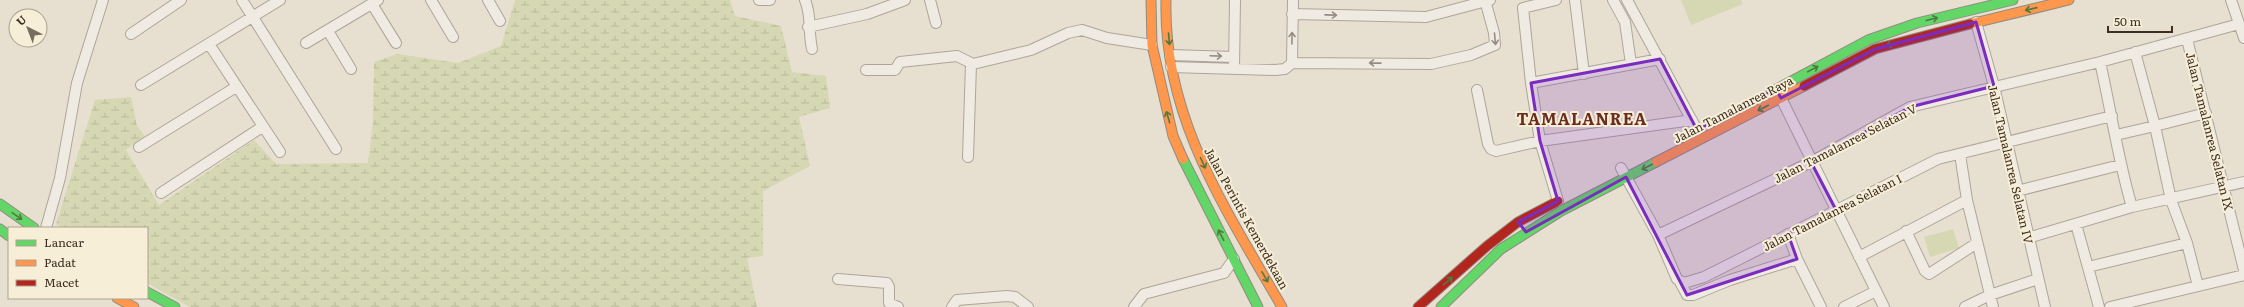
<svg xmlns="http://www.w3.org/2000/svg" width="2244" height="307" viewBox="0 0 2244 307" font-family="Literata,serif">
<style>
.wetland{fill:url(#wetland-marsh)}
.pitch{fill:#d6d7b3}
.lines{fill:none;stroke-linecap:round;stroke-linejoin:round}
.street-casing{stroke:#ada599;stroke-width:12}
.fast-casing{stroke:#928b80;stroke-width:11}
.slow-casing{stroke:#928b80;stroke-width:11}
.jam-casing{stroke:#928b80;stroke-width:11}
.street{stroke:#efebe3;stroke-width:10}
.fast{stroke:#63d668;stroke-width:9}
.slow{stroke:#ff974d;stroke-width:9}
.jam{stroke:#b3261e;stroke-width:9}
.oneway{stroke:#4e7a40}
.oneway2{stroke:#968c82}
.marked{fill:#7b2cbf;fill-opacity:0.2;stroke:#7b2cbf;stroke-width:3;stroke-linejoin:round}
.labels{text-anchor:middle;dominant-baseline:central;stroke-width:4;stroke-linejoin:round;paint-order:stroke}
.street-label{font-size:12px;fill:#3d2e20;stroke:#f7eed8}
.district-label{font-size:16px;font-weight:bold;letter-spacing:1px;fill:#6b2e1e;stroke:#f7eed8}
</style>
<defs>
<pattern id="wetland-marsh" width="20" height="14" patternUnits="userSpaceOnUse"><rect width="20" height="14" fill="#d6d7b3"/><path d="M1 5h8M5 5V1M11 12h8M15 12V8" fill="none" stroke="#b9b99a"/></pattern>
</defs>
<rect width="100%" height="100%" fill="#e7e0d1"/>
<path class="wetland" d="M515 0H730L735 16 781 26 792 72 826 76 830 108 799 117 810 166 763 191V256L747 258 757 307H190L147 283V228H62L56 224 95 100 131 97 137 126 145 136 126 150 159 205 254 140 276 164 368 163 373 122 374 62 398 54 458 63 501 46Z"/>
<path class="pitch" d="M1681 0H1741L1743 4 1691 25Z
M1953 229 1959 248 1930 257 1924 237Z"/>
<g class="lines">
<defs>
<path id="street" d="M242 0 336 149
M431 0 453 37
M488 0 500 21
M759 0H770
M805 0C812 16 808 32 812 49
M930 0 936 23
M1556 0 1523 8 1531 83 1540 141 1558 201
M1575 0 1584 74
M1613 0 1625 22 1631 64
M1627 0 1697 130
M2231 0 2244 38
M372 4 396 43
M1292 14 1426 17 1490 0
M1976 22 1994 86 2045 307
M808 27 867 14 905 0
M328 31 351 69
M131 34 181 0
M2187 39 2244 270
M306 43 378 0
M209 44 280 152
M2135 52 2155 126 2206 113
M1170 55 1234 57
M2100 62C2111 110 2118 160 2132 207
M1292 63 1293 0
M1171 67 1275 70 1285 69 1292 63 1431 64 1471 55 1495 45 1494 33 1485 0
M1234 69 1235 0
M866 70H895L900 62 957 56 973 64 1031 50 1068 33 1082 30 1107 38 1152 45
M1531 83 1660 59
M141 85 280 0
M1477 90 1488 144 1491 149 1496 151 1540 141 1692 120
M1779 94 1884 307
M2116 135 2155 126 2171 200 2187 243 2198 286
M139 147 236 87
M968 157 971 64
M1621 168 1658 235 1677 279 1684 283 1704 277 1938 159 2112 116
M2017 191 2120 165
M161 193 262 127
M1967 200 1993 307
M2076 224 2099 307
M46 228 60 178 77 83 103 0
M1906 231 1925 271 1929 274 1977 243
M1788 234 1797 259 1821 307
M1658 235 1811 162 1910 107 2100 62 2239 24
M2028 238 2132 207 2244 182
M1859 257 1967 200 1960 154
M2088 267 2187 243
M838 279 887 283 889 287V303L898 307
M1680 282 1687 295H1693L1730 280 1797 259
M952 307 957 300 1007 296 1015 297 1028 307
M1134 307 1144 294 1224 273 1234 259
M1844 307 1876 291
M1965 307 1990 295 2038 279
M2110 307 2244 275"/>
<path id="fast" d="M1771 92 1868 40 1917 23 2013 0
M1183 159 1258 307
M0 204 34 228
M0 229 9 236
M147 292 175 307
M1441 307 1501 249 1561 211 1656 162"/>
<path id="slow" d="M1151 0 1152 45 1173 136 1183 159
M1166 0C1163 117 1226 210 1282 307
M1970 24 2069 0
M1656 162 1804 86
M117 298 134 307"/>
<path id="jam" d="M1804 86 1875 49 1970 24
M1418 307 1487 246 1518 222 1558 201"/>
</defs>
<use href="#street" class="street-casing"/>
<use href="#fast" class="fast-casing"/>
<use href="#slow" class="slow-casing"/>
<use href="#jam" class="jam-casing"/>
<use href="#street" class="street"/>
<use href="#fast" class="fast"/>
<use href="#slow" class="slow"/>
<use href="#jam" class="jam"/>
</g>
<defs><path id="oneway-shaft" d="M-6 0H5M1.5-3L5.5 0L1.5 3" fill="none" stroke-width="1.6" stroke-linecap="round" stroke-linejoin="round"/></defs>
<g class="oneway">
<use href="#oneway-shaft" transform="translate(2031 9) rotate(167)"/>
<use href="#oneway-shaft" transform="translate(1932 19) rotate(-14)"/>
<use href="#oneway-shaft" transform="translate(1169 39) rotate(85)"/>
<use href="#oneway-shaft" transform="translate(1892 44) rotate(164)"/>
<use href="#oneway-shaft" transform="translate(1813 69) rotate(-28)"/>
<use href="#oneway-shaft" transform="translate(1763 108) rotate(153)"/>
<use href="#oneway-shaft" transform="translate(1168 117) rotate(-106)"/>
<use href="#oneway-shaft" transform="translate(1203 163) rotate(65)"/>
<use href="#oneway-shaft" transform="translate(1647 167) rotate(153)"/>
<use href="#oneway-shaft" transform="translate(17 216) rotate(35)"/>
<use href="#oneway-shaft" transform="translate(1221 235) rotate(-117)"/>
<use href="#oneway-shaft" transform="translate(1265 277) rotate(60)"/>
<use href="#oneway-shaft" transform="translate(1448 281) rotate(-41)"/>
</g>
<g class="oneway2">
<use href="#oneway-shaft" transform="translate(1331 15) rotate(1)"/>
<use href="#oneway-shaft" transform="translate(1292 38) rotate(-89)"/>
<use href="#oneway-shaft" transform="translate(1495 39) rotate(85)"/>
<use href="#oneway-shaft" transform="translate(1216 56) rotate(2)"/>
<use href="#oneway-shaft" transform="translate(1375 63) rotate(-179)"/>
</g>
<path class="marked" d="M1976 22 1994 86 1910 107 1811 162 1836 210 1788 234 1797 259 1687 295 1626 177 1526 232 1518 222 1558 201 1540 141 1531 83 1660 59 1697 130 1776 89 1781 98 1875 49Z"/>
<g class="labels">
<g class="street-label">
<text transform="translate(1733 109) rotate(-27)">Jalan Tamalanrea Raya</text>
<text transform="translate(2210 131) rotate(76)">Jalan Tamalanrea Selatan IX</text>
<text transform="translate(1845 143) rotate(-27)">Jalan Tamalanrea Selatan V</text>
<text transform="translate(2011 164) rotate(77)">Jalan Tamalanrea Selatan IV</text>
<text transform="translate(1832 212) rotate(-27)">Jalan Tamalanrea Selatan I</text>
<text transform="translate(1247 218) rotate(61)">Jalan Perintis Kemerdekaan</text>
</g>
<g class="district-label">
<text x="1582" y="118">TAMALANREA</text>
</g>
</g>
<rect x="8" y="227" width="140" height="72" fill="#f7eed8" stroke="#ada18e"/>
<rect x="16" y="240" width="20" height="6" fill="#63d668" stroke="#ada18e"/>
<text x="44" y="247" font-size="12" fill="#3d2e20">Lancar</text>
<rect x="16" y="260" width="20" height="6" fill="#ff974d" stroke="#ada18e"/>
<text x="44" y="267" font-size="12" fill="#3d2e20">Padat</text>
<rect x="16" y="280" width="20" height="6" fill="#b3261e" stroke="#ada18e"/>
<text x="44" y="287" font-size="12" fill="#3d2e20">Macet</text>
<g transform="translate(28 28) rotate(318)"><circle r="19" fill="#f7eed8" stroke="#ada18e"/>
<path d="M0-3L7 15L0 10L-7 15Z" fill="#786c5e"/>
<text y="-6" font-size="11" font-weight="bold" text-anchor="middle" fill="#3d2e20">U</text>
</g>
<path d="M2108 26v6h64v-6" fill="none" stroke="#3d2e20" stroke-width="2"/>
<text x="2114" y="26" font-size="12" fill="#3d2e20" stroke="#f7eed8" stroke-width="3" paint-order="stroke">50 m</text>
</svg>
